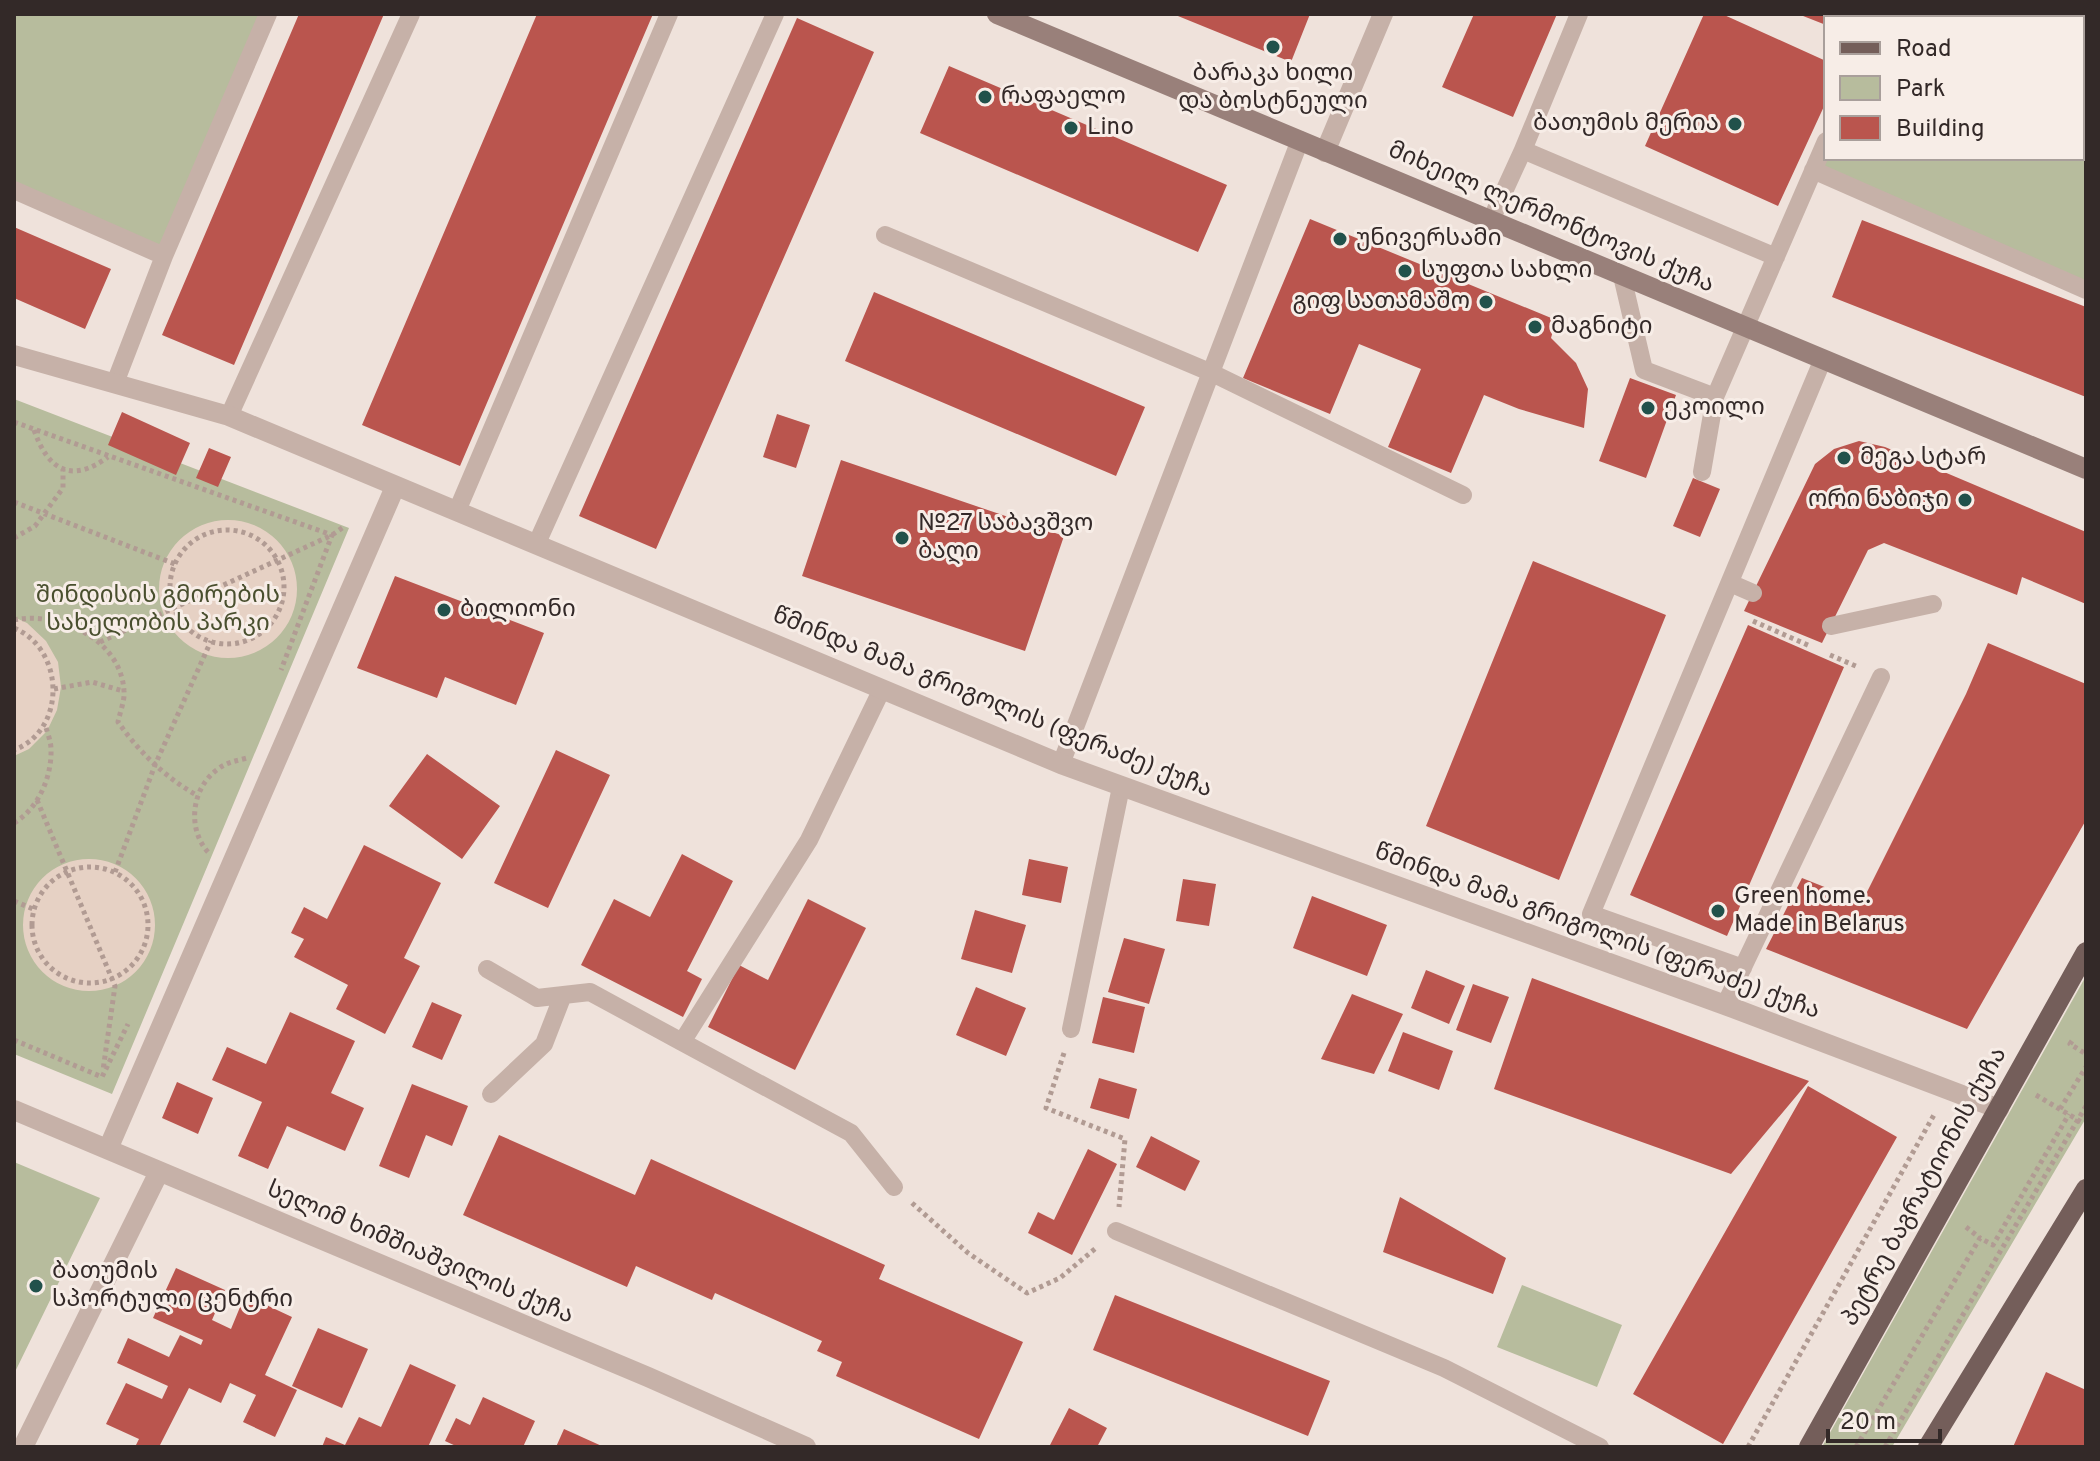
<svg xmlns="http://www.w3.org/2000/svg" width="2100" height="1461" viewBox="0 0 2100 1461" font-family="Overpass,'Noto Sans Georgian',sans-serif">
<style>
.green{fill:#b7bc9d}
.plaza{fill:#e6d1c4}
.building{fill:#ba554e}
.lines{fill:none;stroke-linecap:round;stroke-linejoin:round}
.path{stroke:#b19b93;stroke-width:5;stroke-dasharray:4 4;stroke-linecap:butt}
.lane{stroke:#c6b1a8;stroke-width:18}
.street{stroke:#c6b1a8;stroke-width:20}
.secondary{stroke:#99807a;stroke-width:20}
.primary{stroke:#745e5a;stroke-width:20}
.poi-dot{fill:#21514b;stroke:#f7ede7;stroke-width:3}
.labels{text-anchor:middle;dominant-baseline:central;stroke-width:6;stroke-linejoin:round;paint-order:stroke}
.poi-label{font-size:24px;fill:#332928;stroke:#f7ede7;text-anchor:start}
.street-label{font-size:24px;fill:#332928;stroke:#f7ede7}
.park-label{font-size:24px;fill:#494f2e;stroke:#f7ede7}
</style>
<rect width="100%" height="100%" fill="#efe2db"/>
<path class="green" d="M14 14H268L164 256 14 190Z
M2086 152V290L1813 170 1826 158H2082Z
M14 399 349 528 112 1094 14 1054Z
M2086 976V1118L1892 1447H1822Z
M14 1162 100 1198 14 1374Z
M1522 1285 1622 1325 1597 1387 1497 1347Z"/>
<path class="plaza" d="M159 589a69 69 0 1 1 138 0a69 69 0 1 1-138 0Z
M14 617 27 623 46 641 58 662 61 687 57 710 47 731 29 749 14 756Z
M23 925a66 66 0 1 1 132 0a66 66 0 1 1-132 0Z"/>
<path class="building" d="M299 14H384L234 365 162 335Z
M537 14H653L460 466 362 425Z
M1173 14H1310L1291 62Z
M1474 14H1557L1513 117 1442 87Z
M1704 14H1722L1826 61V102L1778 206 1645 146Z
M1798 14H1848L1846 18H1826V25Z
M1957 14H2033L2042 18H1955Z
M797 18 874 52 656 549 579 516Z
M2082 35 2086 36V129L2082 127Z
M949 66 1227 185 1198 252 920 133Z
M1310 219 1556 320 1551 338 1576 363 1588 389 1584 428 1519 409 1484 395 1451 473 1388 447 1421 369 1359 344 1330 414 1243 378Z
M1862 220 2086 307V397L1832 297Z
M14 227 111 269 85 329 14 298Z
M874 292 1145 407 1116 476 845 361Z
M1630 378 1676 395 1646 478 1599 461Z
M122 412 190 443 176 475 108 445Z
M777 414 810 425 796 468 763 457Z
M1859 441 1885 447 2086 532V604L2022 577 2017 595 1884 543 1868 550 1822 643 1744 611 1815 464 1834 449Z
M209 448 231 457 218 487 196 478Z
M841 460 1064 536 1025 651 802 576Z
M1693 478 1720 489 1700 537 1673 526Z
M1533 561 1666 615 1559 880 1426 826Z
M395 576 544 633 516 705 445 677 437 698 357 668Z
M1748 625 1844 667 1727 936 1630 895Z
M1988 643 2086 684V820L1967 1029 1766 949 1802 878 1862 902 1966 694Z
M556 750 610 775 548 908 494 883Z
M427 754 500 806 462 859 389 806Z
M364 845 441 883 404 958 420 966 385 1034 336 1009 348 985 294 957 304 939 291 933 304 907 327 919Z
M682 854 733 881 687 971 702 979 683 1017 581 965 614 899 650 917Z
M1029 859 1068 867 1061 903 1022 895Z
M1183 879 1216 884 1209 926 1176 921Z
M1312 896 1387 925 1367 976 1293 948Z
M808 899 866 928 795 1070 708 1027 739 965 768 980Z
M975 910 1026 925 1012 973 961 959Z
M1124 938 1165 949 1149 1004 1108 992Z
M1426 970 1465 986 1449 1024 1411 1008Z
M1532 978 1809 1081 1731 1174 1494 1089Z
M1473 984 1509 997 1491 1043 1456 1030Z
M976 987 1026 1008 1006 1056 956 1035Z
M1352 994 1403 1014 1374 1074 1321 1059Z
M1103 997 1145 1007 1134 1053 1092 1043Z
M432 1002 462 1015 442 1060 412 1047Z
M290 1012 355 1041 331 1093 364 1108 345 1151 287 1126 268 1169 238 1156 262 1102 212 1080 227 1047 266 1064Z
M1403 1032 1453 1051 1439 1090 1388 1071Z
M1099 1078 1137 1089 1129 1119 1090 1108Z
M177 1082 213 1098 198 1134 162 1118Z
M412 1084 468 1106 452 1146 426 1135 409 1178 379 1166Z
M1808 1086 1897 1137 1723 1444 1633 1394Z
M499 1135 635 1195 651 1159 885 1265 879 1279 1023 1342 979 1439 836 1376 842 1362 817 1351 822 1341 715 1293 712 1300 636 1266 627 1287 463 1215Z
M1151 1136 1200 1161 1185 1191 1136 1167Z
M1088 1149 1117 1164 1072 1255 1028 1233 1038 1212 1054 1220Z
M1400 1197 1506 1258 1493 1294 1383 1252Z
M176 1268 225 1290 212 1320 231 1329 245 1295 292 1317 265 1375 297 1390 275 1437 243 1422 256 1395 230 1383 221 1403 189 1388 159 1447H135L139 1439 106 1424 126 1383 162 1399 168 1386 117 1363 128 1338 169 1357 180 1335 201 1345 203 1340 153 1318Z
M1115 1295 1330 1381 1308 1436 1093 1350Z
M318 1328 368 1349 342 1408 292 1386Z
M410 1364 456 1385 428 1447H322L326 1437 345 1445 359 1417 381 1427Z
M2046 1372 2086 1390V1447H2013Z
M483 1397 535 1421 523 1447H458L445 1441 456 1418 470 1425Z
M1069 1408 1107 1428 1097 1447H1049Z
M564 1429 604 1447H556Z"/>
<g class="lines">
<path class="path" d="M14 422 332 535 281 670
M34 430C48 470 71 484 108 457
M14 502 175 564
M170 587a57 57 0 1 1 114 0a57 57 0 1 1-114 0Z
M14 538 35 526 63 488V469
M14 620C59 611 121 639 124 691 125 700 120 712 118 722 139 752 166 778 198 796
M1753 621 1810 646
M14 628C65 649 67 730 14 750
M100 642 332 535 345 526
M1830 655 1858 667
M54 689 92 682 123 691
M37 800 115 986 103 1070
M14 823C38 809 52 777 51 749 51 741 47 732 45 724
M208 852C187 829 191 788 218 769 227 762 236 761 247 758
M32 925a58 58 0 1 1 116 0a58 58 0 1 1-116 0Z
M115 872 155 765 211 641
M14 901 33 909
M14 1040 102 1077 128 1024
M2072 1041 2070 1044 2086 1054
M1064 1053 1046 1108 1125 1139 1119 1207
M2036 1095 2083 1123
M2060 1109 2086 1067
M912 1203 968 1253 1027 1293 1060 1278 1096 1248
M1966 1227 1980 1238
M1748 1447 1935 1113
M1856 1447 1980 1238 1993 1245 2069 1114
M1885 1447 2086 1106"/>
<path class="lane" d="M1579 14 1523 150 1776 257
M2083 14 2086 15
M1880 18 1881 14
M2082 151 2086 152
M1813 170 2086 290
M14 190 164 256
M1491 220 1523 150
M885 235 1212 373 1463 495
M1622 276 1644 370 1715 397 1826 141
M115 383 164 256 268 14
M229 416 411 14
M1702 472 1715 397
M457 511 669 14
M537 543 775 14
M1730 583 1753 593
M1831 626 1933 604
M1061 764 1300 140
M1743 968 1591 914 1823 359
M487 969 537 998 590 992 682 1042 809 840 882 689
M1725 1005 1881 677
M1071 1029 1121 787
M682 1042 851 1133 894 1187
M491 1094 544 1044 563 995
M1116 1231 1444 1368 1600 1447"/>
<path class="street" d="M1325 152 1383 14
M14 355 229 416 1061 764 1725 1005 1999 1109
M14 1110 648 1377 806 1447
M108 1149 395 487
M23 1447 159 1172"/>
<path class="secondary" d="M997 14 2086 469"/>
<path class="primary" d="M1809 1447 2086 952
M1928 1447 2086 1189"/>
</g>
<g class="poi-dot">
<circle cx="1273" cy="47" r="8"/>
<circle cx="985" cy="97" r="8"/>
<circle cx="1735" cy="124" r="8"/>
<circle cx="1071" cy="128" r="8"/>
<circle cx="1340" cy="239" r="8"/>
<circle cx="1405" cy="271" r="8"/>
<circle cx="1486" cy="302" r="8"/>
<circle cx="1535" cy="327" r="8"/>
<circle cx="1648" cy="408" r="8"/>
<circle cx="1844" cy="458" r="8"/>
<circle cx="1965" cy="500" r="8"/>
<circle cx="902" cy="538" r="8"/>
<circle cx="444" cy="610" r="8"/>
<circle cx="1718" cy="911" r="8"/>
<circle cx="36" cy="1286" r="8"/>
</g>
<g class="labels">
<g class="poi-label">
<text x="1273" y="74" text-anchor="middle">ბარაკა ხილი<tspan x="1273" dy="28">და ბოსტნეული</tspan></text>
<text x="1001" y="97">რაფაელო</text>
<text x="1719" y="124" text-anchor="end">ბათუმის მერია</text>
<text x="1087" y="128">Lino</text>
<text x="1356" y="239">უნივერსამი</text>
<text x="1421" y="271">სუფთა სახლი</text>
<text x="1470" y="302" text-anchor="end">გიფ სათამაშო</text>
<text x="1551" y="327">მაგნიტი</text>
<text x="1664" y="408">ეკოილი</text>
<text x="1860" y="458">მეგა სტარ</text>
<text x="1949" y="500" text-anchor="end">ორი ნაბიჯი</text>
<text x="918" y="524">№27 საბავშვო<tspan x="918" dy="28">ბაღი</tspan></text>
<text x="460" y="610">ბილიონი</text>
<text x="1734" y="897">Green home.<tspan x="1734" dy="28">Made in Belarus</tspan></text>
<text x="52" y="1272">ბათუმის<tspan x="52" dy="28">სპორტული ცენტრი</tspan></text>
</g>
<g class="street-label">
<text transform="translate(1551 218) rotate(23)">მიხეილ ლერმონტოვის ქუჩა</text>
<text transform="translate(992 703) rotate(22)">წმინდა მამა გრიგოლის (ფერაძე) ქუჩა</text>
<text transform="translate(1597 932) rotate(20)">წმინდა მამა გრიგოლის (ფერაძე) ქუჩა</text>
<text transform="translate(1925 1187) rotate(-61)">პეტრე ბაგრატიონის ქუჩა</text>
<text transform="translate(420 1253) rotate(23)">სელიმ ხიმშიაშვილის ქუჩა</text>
</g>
<g class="park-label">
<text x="158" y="596">შინდისის გმირების<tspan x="158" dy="28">სახელობის პარკი</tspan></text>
</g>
</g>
<rect width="2100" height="1461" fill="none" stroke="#332928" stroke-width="32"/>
<rect x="1824" y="16" width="260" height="144" fill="#f7ede7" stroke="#a99f9b" stroke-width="2"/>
<rect x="1840" y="42" width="40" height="12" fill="#745e5a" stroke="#a99f9b" stroke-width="2"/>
<text x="1896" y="56" font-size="24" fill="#332928">Road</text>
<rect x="1840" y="76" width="40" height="24" fill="#b7bc9d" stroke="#a99f9b" stroke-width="2"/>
<text x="1896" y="96" font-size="24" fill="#332928">Park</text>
<rect x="1840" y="116" width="40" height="24" fill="#ba554e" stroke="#a99f9b" stroke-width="2"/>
<text x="1896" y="136" font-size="24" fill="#332928">Building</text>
<path d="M1828 1429v12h112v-12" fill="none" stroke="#332928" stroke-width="4"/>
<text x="1840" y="1429" font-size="24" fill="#332928" stroke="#f7ede7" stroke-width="6" paint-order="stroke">20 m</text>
</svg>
